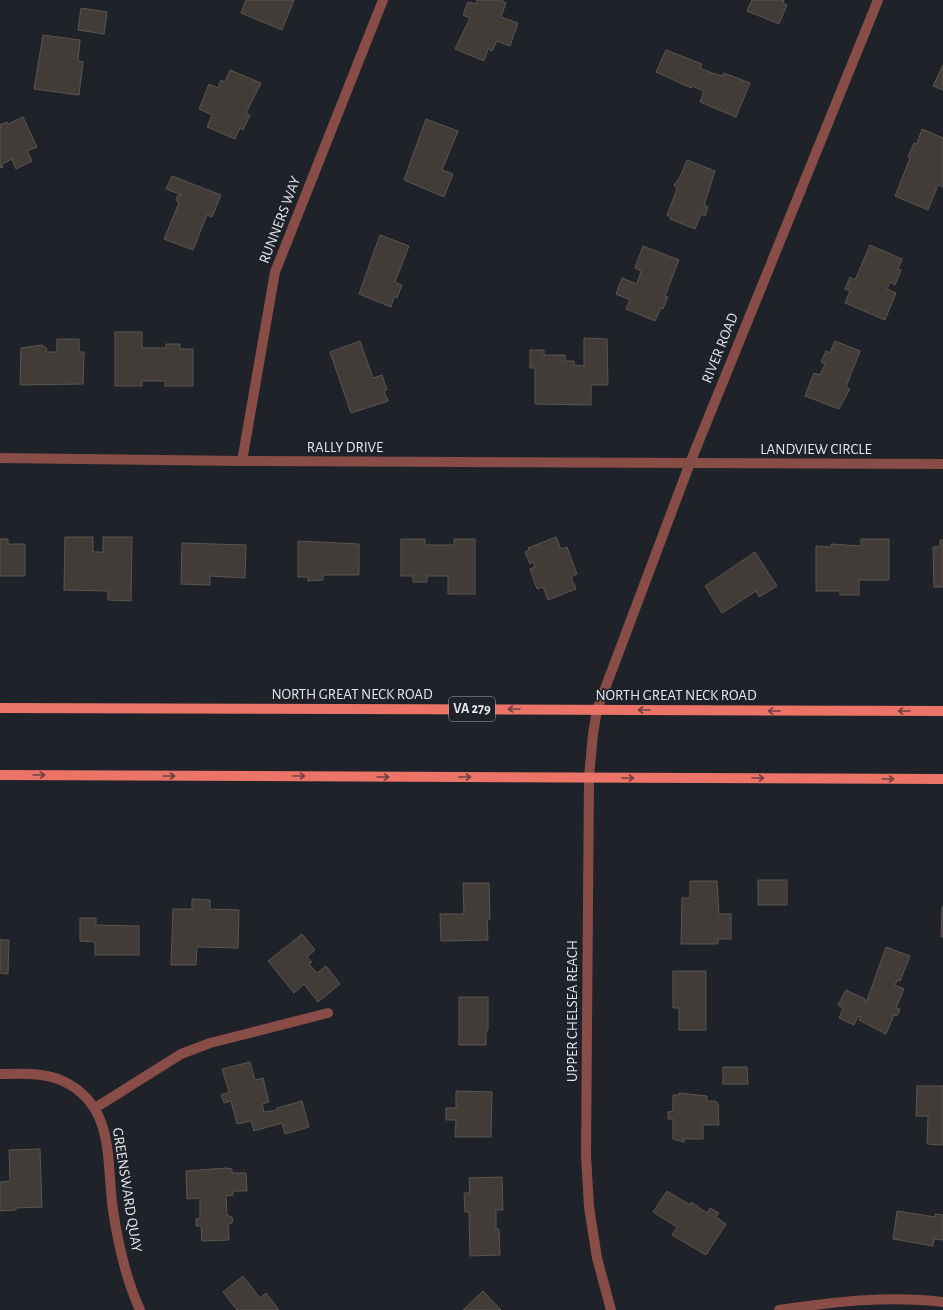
<svg xmlns="http://www.w3.org/2000/svg" width="943" height="1310" viewBox="0 0 943 1310" font-family="'Alegreya Sans',sans-serif">
<style>
.building{fill:#413c37;stroke:#5b5550}
.lines{fill:none;stroke-linecap:round;stroke-linejoin:round}
.minor{stroke:#874d46;stroke-width:10}
.major{stroke:#eb7367;stroke-width:10}
.oneway{stroke:#714241}
.labels{text-anchor:middle;dominant-baseline:central;stroke-width:3.5;stroke-linejoin:round;paint-order:stroke}
.shield{fill:#1f2228;stroke:#a9abb0;stroke-width:1}
.shield-label{font-size:14px;font-weight:bold;fill:#e4e6ea}
.street-label{font-size:15px;fill:#e4e6ea;stroke:#1f2228}
</style>
<rect width="100%" height="100%" fill="#1f2228"/>
<path class="building" d="M246 0H294L282 30 241 13Z
M477 0H502V1L506 3 501 17 518 23 510 46 497 41 492 51 488 49 484 61 455 49 470 18 463 15 468 2 476 4Z
M752 0H784L783 3 787 5 779 24 747 11Z
M81 8 107 12 104 34 78 30Z
M43 35 80 40 78 61 83 62 79 95 34 89Z
M666 50 702 64 700 68 712 73 723 76 724 73 750 83 736 117 700 102 704 91 692 86 691 88 656 72Z
M943 65V90L933 86Z
M230 70 261 83 246 113 250 115 243 130 240 128 235 139 207 127 212 115 199 109 209 84 218 88 221 80 225 82Z
M23 117 37 147 27 151 32 161 16 169 12 159 2 164 3 167 0 168V130L1 129 0 125 7 122 8 124Z
M426 119 458 131 442 170 453 174 444 197 404 180Z
M922 129 943 138V187L938 185 928 210 895 196 910 158 908 157 914 143 917 144Z
M687 160 715 171 704 205 708 207 705 216 701 214 695 229 670 219 671 217 667 215 677 189 674 185 680 177Z
M172 176 221 195 212 217 207 215 193 250 164 239 179 203 176 200 178 195H182L166 189Z
M380 235 409 246 395 282 402 285 397 298 394 297 391 307 359 294Z
M870 245 902 259 898 269 901 270 895 285 890 282 887 289 896 293 885 320 845 303 850 291 845 289 850 277 855 280Z
M643 246 679 260 665 296 668 297 663 309 661 308 655 321 626 309 630 300 616 294 622 278 637 284 641 271 635 268Z
M115 332H142V348H166V344H180V349H193V386H165V381H142V386H115Z
M584 338 607 339 608 385H591V405L535 404V368H530V350H544V355H565V361H574V365L584 366Z
M57 339H79V352H84L83 384 20 385 21 348 42 345 47 349 46 352H57Z
M360 341 373 378 382 375 387 390 384 391 388 401 351 413 330 352Z
M835 341 860 351 846 387 850 389 839 409 805 396 814 373 820 375 825 364 821 362 826 351 830 353Z
M65 537H93V552H103V537H132L131 601 108 600V591L64 590Z
M556 537 561 549 567 547 577 574 571 577 576 589 548 600 543 587 537 589 530 569 535 567 533 562 530 564 525 552 529 550 528 548Z
M0 539H8V544H25V576H0Z
M401 539H425V545H454V539H475V594H448V576H427V582H413V576H401Z
M861 539H889V580H859V595H840V591H816V546L831 547V544L861 546Z
M940 540H943V587H934L933 547H940Z
M298 541 359 544V575H323V580L308 581V577H298Z
M182 543 246 545 245 578 210 576V585L181 584Z
M755 552 777 586 759 597 756 591 722 613 705 586Z
M758 880H787V905H758Z
M690 881H717L719 914H731V939H718V944H681L682 898H690Z
M463 883H489L490 919 487 920 488 940 441 941 440 914H464Z
M192 899 210 900V909L239 910 238 948 197 947 196 965H171L173 909H192Z
M942 907H943V937H941Z
M80 918H96V925L139 926V955H95V942L80 941Z
M302 934 315 950 307 957 312 962 309 964 317 973 326 966 340 984 318 1002 304 984 294 993 268 961Z
M0 940H9L8 974 0 973Z
M886 947 910 956 900 981 897 980 895 985 904 989 896 1008 900 1009 897 1016 894 1015 886 1034 859 1020 861 1017 858 1016 854 1025 839 1018 843 1008 838 1005 846 990 865 999 864 1002 866 1003Z
M673 971H706V1030H679V1008H673Z
M459 997H488V1030L486 1031V1045H459Z
M250 1062 255 1080 263 1078 269 1102 262 1104 264 1112 277 1110V1108L302 1101 309 1127 285 1134 282 1123 254 1131 251 1121 237 1124 231 1101 224 1103 221 1095 229 1092 222 1069Z
M723 1067H747L748 1084H723Z
M917 1086H943V1145L927 1144 928 1116H916Z
M456 1091 492 1092 491 1137H455L456 1120H446V1108H456Z
M679 1093 707 1096V1101H716L718 1104 719 1125H703V1139H684V1142L673 1139V1119H668V1112L673 1111V1095H679Z
M40 1149 42 1207 16 1208V1210L0 1211V1182L10 1181 9 1150Z
M226 1168 232 1169V1173H246L247 1191H233V1195L226 1196 227 1215 232 1217 233 1222 228 1225 229 1240 202 1241 201 1226H196V1219L200 1218V1198L187 1199 186 1171Z
M502 1177 503 1210H496V1229H499L500 1255 470 1256 469 1212H465L464 1193H470L469 1178Z
M667 1191 690 1205 691 1202 707 1213 710 1208 719 1213 716 1217 726 1224 706 1255 672 1235 677 1227 653 1212Z
M897 1211 935 1217V1214L943 1215V1240L934 1239 933 1246 893 1239Z
M243 1276 260 1298 266 1293 279 1310H237L223 1292Z
M483 1291 501 1310H463Z"/>
<g class="lines">
<path class="minor" d="M0 458 242 461 943 464
M242 461 275 272 383 0
M0 1074C21 1074 44 1072 63 1081 116 1106 106 1162 113 1210 118 1244 126 1279 140 1310
M95 1108 181 1054 210 1043 328 1013
M611 1310 597 1258 589 1207 586 1155 589 777 593 734 597 710 690 463 878 0
M779 1310C833 1302 888 1295 943 1302"/>
<path class="major" d="M0 708 943 711
M0 775 943 779"/>
</g>
<defs><path id="oneway-shaft" d="M-6 0H5M1.5-3L5.5 0L1.5 3" fill="none" stroke-width="1.6" stroke-linecap="round" stroke-linejoin="round"/></defs>
<g class="oneway">
<use href="#oneway-shaft" transform="translate(514 709) rotate(-180)"/>
<use href="#oneway-shaft" transform="translate(644 710) rotate(-180)"/>
<use href="#oneway-shaft" transform="translate(774 711) rotate(-180)"/>
<use href="#oneway-shaft" transform="translate(904 711) rotate(-180)"/>
<use href="#oneway-shaft" transform="translate(39 775)"/>
<use href="#oneway-shaft" transform="translate(169 776)"/>
<use href="#oneway-shaft" transform="translate(299 776)"/>
<use href="#oneway-shaft" transform="translate(383 777)"/>
<use href="#oneway-shaft" transform="translate(465 777)"/>
<use href="#oneway-shaft" transform="translate(628 778)"/>
<use href="#oneway-shaft" transform="translate(758 778)"/>
<use href="#oneway-shaft" transform="translate(888 779)"/>
</g>
<g class="labels">
<rect class="shield" x="449" y="697" width="46" height="24" rx="3"/>
<g class="shield-label">
<text x="472" y="709">VA 279</text>
</g>
<g class="street-label">
<text transform="translate(280 220) rotate(-69)">RUNNERS WAY</text>
<text transform="translate(720 348) rotate(-68)">RIVER ROAD</text>
<text x="345" y="447">RALLY DRIVE</text>
<text x="816" y="449">LANDVIEW CIRCLE</text>
<text x="352" y="694">NORTH GREAT NECK ROAD</text>
<text x="676" y="695">NORTH GREAT NECK ROAD</text>
<text transform="translate(572 1011) rotate(-90)">UPPER CHELSEA REACH</text>
<text transform="translate(127 1190) rotate(81)">GREENSWARD QUAY</text>
</g>
</g>
</svg>
